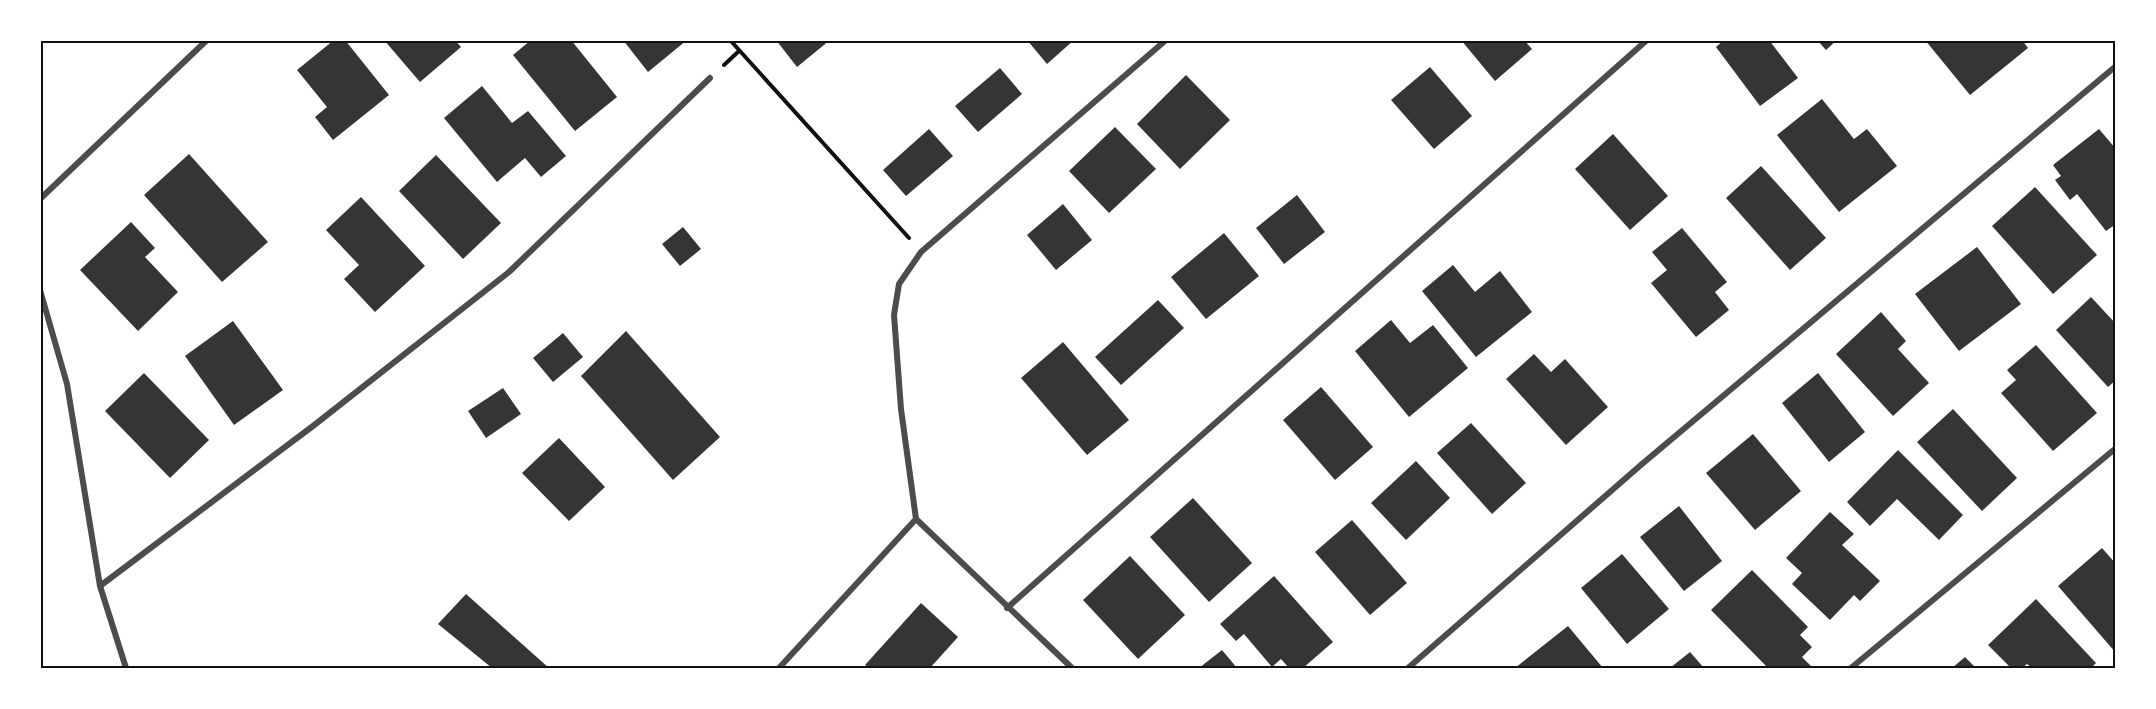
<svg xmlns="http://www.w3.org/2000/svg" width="2156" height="709" viewBox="0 0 2156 709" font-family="Quicksand,sans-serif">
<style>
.building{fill:#353535}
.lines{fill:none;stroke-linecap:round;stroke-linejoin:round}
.path{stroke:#111;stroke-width:4}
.minor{stroke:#4c4c4c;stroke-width:6}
.neatline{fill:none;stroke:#111;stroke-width:2}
</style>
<rect width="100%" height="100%" fill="#fff"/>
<path class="building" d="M334 40H345L389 95 333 140 315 117 327 107 297 70Z
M384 40H455L461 47 420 82Z
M531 40H571L617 97 575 131 513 55Z
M623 40H687L648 72Z
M776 40H830L797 67Z
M1027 40H1074L1047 64Z
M1461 40H1524L1532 49 1495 81Z
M1724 40H1769L1798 78 1760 106 1716 47Z
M1817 40H1837L1826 50Z
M1925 40H2022L2028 48 1970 95Z
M1430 67 1472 116 1434 149 1391 100Z
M1000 68 1022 94 978 132 955 106Z
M1186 75 1230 120 1180 169 1137 124Z
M482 86 512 123 528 111 566 156 541 177 525 158 497 182 444 118Z
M1822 99 1854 139 1867 129 1897 166 1839 212 1777 135Z
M1115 127 1156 169 1109 213 1069 171Z
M929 129 953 156 906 196 883 170Z
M2099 129 2116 149V224L2106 231 2077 194 2070 200 2055 180 2061 176 2053 165Z
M1613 134 1668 196 1630 230 1575 169Z
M189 154 268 242 222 282 144 195Z
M436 155 501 223 463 259 399 191Z
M1761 166 1826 238 1790 270 1726 198Z
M2035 187 2097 255 2053 294 1992 226Z
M1297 195 1325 232 1284 264 1256 228Z
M361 197 425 266 375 312 344 279 359 265 326 230Z
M1063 204 1092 240 1056 270 1027 235Z
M131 222 155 248 145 257 178 292 138 331 80 270Z
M683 227 701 249 680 266 662 244Z
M1682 228 1727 282 1715 292 1729 310 1696 337 1651 283 1667 270 1652 252Z
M1224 233 1259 276 1206 319 1171 277Z
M1977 247 2021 304 1959 351 1915 294Z
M1453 265 1475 292 1500 271 1532 312 1476 357 1422 291Z
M2091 297 2116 324V380L2108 387 2056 330Z
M1158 300 1184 328 1121 385 1095 357Z
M1881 312 1906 341 1898 349 1929 383 1893 416 1836 354Z
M1391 320 1410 343 1433 325 1468 368 1409 417 1355 351Z
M233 321 283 390 234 425 185 356Z
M626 331 720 437 673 480 581 376Z
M563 333 583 357 553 382 533 358Z
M1063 342 1129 420 1087 455 1021 378Z
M2036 345 2097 413 2053 451 2001 393 2016 380 2007 370Z
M1534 354 1551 372 1565 359 1608 407 1566 445 1506 379Z
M144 373 209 440 170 478 105 411Z
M1818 373 1865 432 1829 462 1782 403Z
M1321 387 1373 447 1335 480 1283 420Z
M503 388 521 414 486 438 468 411Z
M1953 409 2017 478 1982 511 1917 442Z
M1471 423 1526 483 1492 514 1437 453Z
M1753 434 1801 491 1755 530 1706 473Z
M559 438 605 487 569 521 522 473Z
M1898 450 1963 515 1939 540 1897 499 1870 526 1847 502Z
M1416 461 1450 498 1406 540 1371 503Z
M1193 498 1252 563 1209 602 1150 537Z
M1679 506 1722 561 1684 591 1640 537Z
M1830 512 1854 534 1842 545 1880 581 1860 601 1854 595 1830 620 1792 584 1802 573 1786 558Z
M1352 520 1407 583 1370 615 1315 552Z
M2102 548 2116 564V653L2058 586Z
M1622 554 1669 609 1627 644 1581 588Z
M1130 556 1185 615 1138 659 1083 600Z
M1752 570 1808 627 1800 635 1812 647 1802 657 1813 668H1768L1711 610Z
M1274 576 1333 642 1303 668H1289L1281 659 1272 667 1244 634 1236 641 1220 624Z
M466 594 549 668H492L438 624Z
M2036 599 2096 663 2091 668H2032L2027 664 2022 668H2011L1988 645Z
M921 603 958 637 930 668H870L865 665Z
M1568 626 1603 668H1515Z
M1222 650 1237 668H1199Z
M1690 652 1704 668H1670Z
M1965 657 1976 668H1952Z"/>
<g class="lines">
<path class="path" d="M730 40 909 238
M724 65 739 51"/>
<path class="minor" d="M40 199 207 40
M40 290 67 384 100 586 126 668
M916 519 1072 668
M100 586 313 426 509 272 710 78
M1007 608 1647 40
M779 668 916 519 901 409 894 315 899 284 921 252 1166 40
M1408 668 1642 464 2116 66
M1851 668 2116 448"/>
</g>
<rect width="2156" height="709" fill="none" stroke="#ffffff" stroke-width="84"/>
<rect x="42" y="42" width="2072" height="625" class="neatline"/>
</svg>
